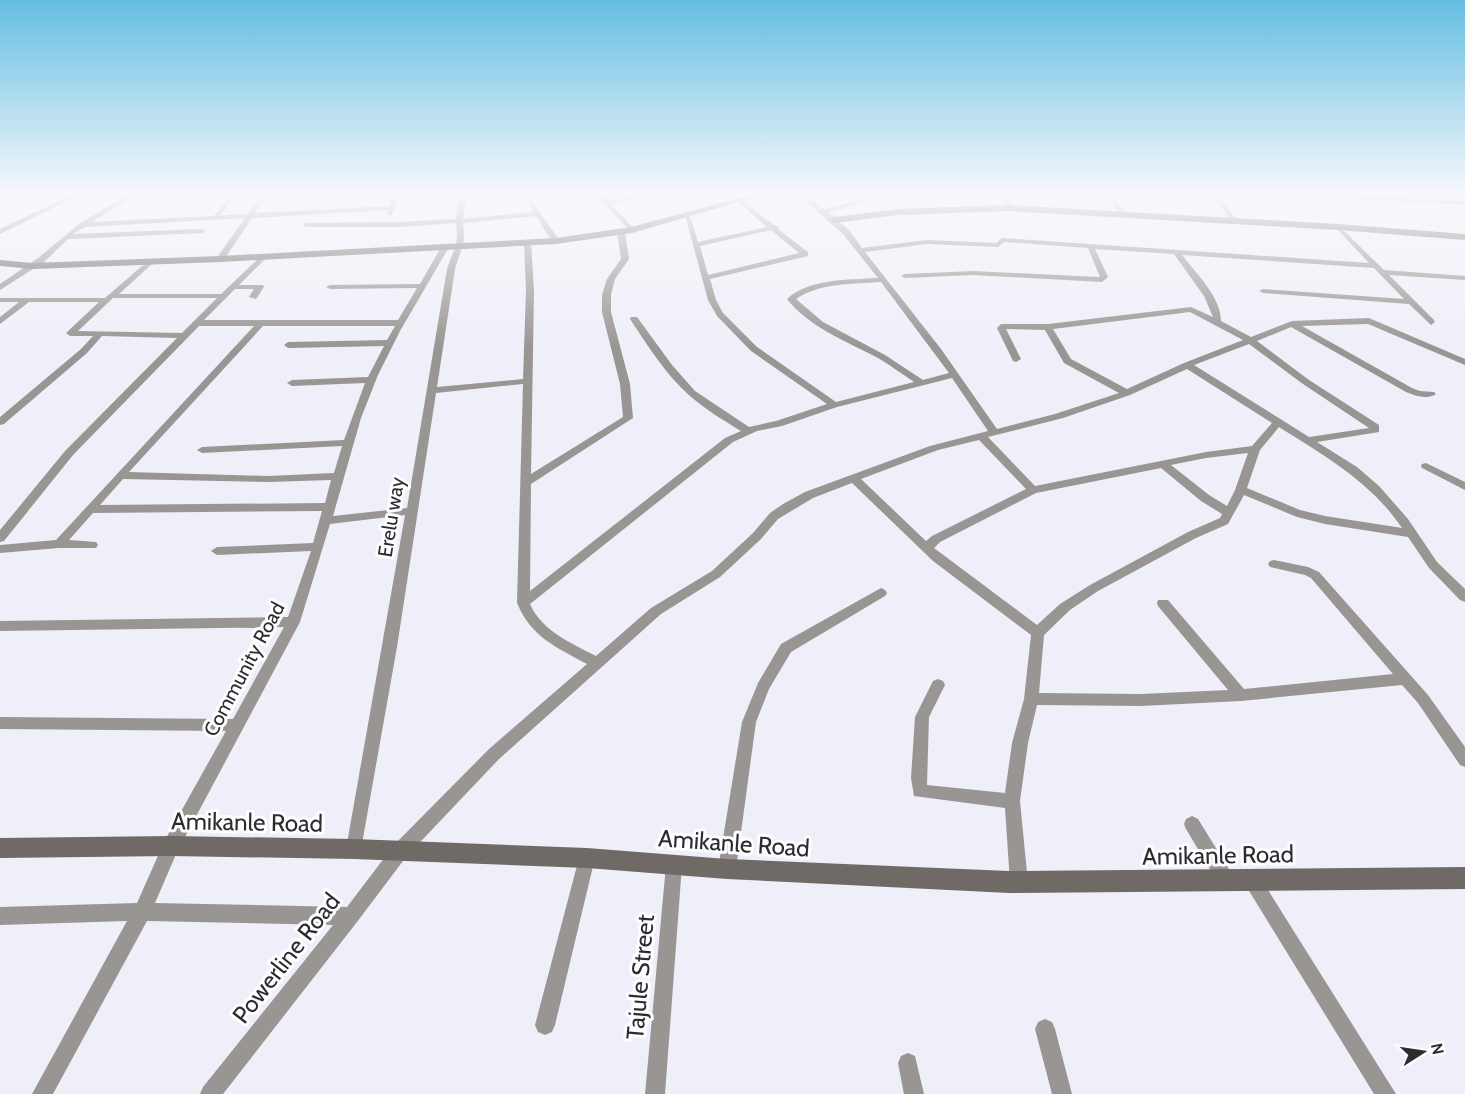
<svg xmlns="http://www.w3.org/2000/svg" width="1465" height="1094" viewBox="0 0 1465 1094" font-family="Cabin,sans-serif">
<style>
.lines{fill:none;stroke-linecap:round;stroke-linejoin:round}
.street{fill:#999593;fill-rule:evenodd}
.secondary{fill:#706a67;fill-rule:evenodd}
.labels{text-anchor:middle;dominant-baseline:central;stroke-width:6;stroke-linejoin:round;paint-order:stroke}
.street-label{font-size:20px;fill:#2c2c2f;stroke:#fdfdff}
.near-street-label{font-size:24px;fill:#2c2c2f;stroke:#fdfdff}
</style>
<rect width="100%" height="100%" fill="#efeff9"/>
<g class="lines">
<path class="street" d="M74 194H81L0 234V229Z
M129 194H136L92 222 214 216 229 198 232 200 221 215 248 214 262 194H324L321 196 265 199 255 213 389 206 394 194H400L392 215 390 216 387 214 388 210 252 218 223 261H220L216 259 245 218 85 227 73 234 202 229 206 231 202 233 68 239 44 262 0 290V284L38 258 79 224Z
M460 194H466L463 219 533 212 524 194H530L536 207 560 241 553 243 536 216 463 223C466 247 461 247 455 269L437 387 523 379 526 290 524 243 531 241 534 290 531 474 623 417 620 384 602 312V295L607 279 621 259 617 232 621 230 625 232 629 259 615 279 611 295V312L630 384 633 418 531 484 530 591 725 438 741 431C723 420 706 410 690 396 666 375 648 346 630 319L631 317H637L672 365 695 391 749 427 776 421 827 404 751 351 717 316 708 300 685 215 690 216 698 242 767 227 737 201 742 200 774 225 778 226V229L808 252V256L710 279 716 300 723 313 757 347 836 402 914 382C902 374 890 365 878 358 846 341 810 328 787 299 809 278 849 280 878 278L843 234 797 194H804L824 209 886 194H895L828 212 849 230 862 248 927 240 996 243 1002 238 1369 263 1336 228V226L1338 225 1384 270 1465 276V280L1389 275 1434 320 1435 322 1431 325 1409 304 1263 293 1259 291 1263 289 1404 299 1374 268 1182 255C1196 273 1221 297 1221 321L1251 337 1292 321 1369 318 1465 359V365L1368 324 1302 326 1412 388 1420 391 1434 392 1436 394C1427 400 1415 396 1406 392L1291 327 1257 341 1309 380 1379 425V432L1317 442 1357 467 1379 486 1408 519 1437 562 1465 589V602L1460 600 1429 568 1408 537 1325 524 1297 517 1244 495 1228 524 1196 538 1098 591 1070 610 1044 635 1039 693 1141 694 1228 690 1158 606 1157 603 1158 600H1168L1244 689 1393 674 1311 578 1305 575 1270 567 1268 564 1270 561 1274 560 1308 567 1319 572 1428 695 1465 747V767L1460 765 1418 703 1402 685 1241 701 1141 706 1037 705 1028 743 1020 801 1028 883 1025 889 1019 892 1013 889 1010 883 1005 808 914 796 911 778 915 717 933 681 938 679 943 681 945 685 929 717 927 785 1005 793 1012 743 1024 699 1031 635 933 561 852 483 813 498 778 519 761 539 720 577 661 614 499 759 406 857 357 922 223 1094H200L203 1087 333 925 147 921 53 1094H32L127 921 0 925V907L137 903 165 840 226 731 0 729V717L233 719 284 627 0 631V621L288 617 311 551 217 555 211 551 217 547 313 543 322 511 93 513 69 540 96 542 98 545 96 548H59L0 553V545L56 540 254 326H199L73 455 4 541 0 542V530L65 451 177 338 102 336 87 353 4 424 0 425V417L81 349 93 336H70L66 333 99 302H29L0 324V317L19 302H0V298H105L150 259 154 261 153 263 119 294H221L262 255H265V259L239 285H263L264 287 256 299 249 297 254 289H235L204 320H398L417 288 330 289 326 287 330 285 420 284 441 247H447L448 249 400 331 378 375 361 418 333 516 407 508 447 269C454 247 459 247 456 223L399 227H306L303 225 306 223 399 222 456 219ZM771 230 799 253 708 275 700 246ZM1004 242 1088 248 1100 277 973 271 905 274 901 276 905 278 973 275 1102 282 1108 277 1095 249 1174 254 1204 296 1213 317 1191 307 1048 324H1001L997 328 1013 361 1016 362 1021 359 1006 329 1045 330 1064 363 1119 393 1055 414 997 429 941 349 865 252 927 244 998 247ZM881 282 949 373 923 380 885 355 823 322 796 299C819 283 853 284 881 282ZM113 298H217L182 333 78 331ZM1190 312 1243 340 1184 363 1127 389 1071 359 1053 329ZM263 326H395L387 340 288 342 284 345 288 348 384 346 368 377 292 380 287 383 292 386 365 383 344 440 202 447 197 450 202 453 342 446 334 473 268 476 129 472ZM1249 344 1303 384 1369 428 1309 437 1194 365ZM1187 369 1272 423 1252 446 1206 452 1035 486 988 437 1063 418 1130 395ZM952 378 988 431 930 446 805 492 783 504 770 513 753 533 712 571 651 608 596 656C571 643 542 631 530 604L733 442 757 431 782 426 837 407ZM523 384 517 603C531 637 556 647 587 664L489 749 394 845 347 907 155 903 177 852 300 622 330 524 405 515 346 849 348 855 354 857 360 855 397 647 436 393ZM1279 427C1325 456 1371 482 1402 528L1325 516 1300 510 1247 488 1260 450ZM979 440 1026 489 932 536 926 541 861 479 938 450ZM1248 453 1235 490 1227 506 1209 495 1171 465 1206 458ZM1161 468 1201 501 1222 514 1220 518 1188 532 1090 585 1060 604 1037 625 934 548 940 542 1036 493ZM123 479 268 482 331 480 325 503 100 505Z
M595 194H601L609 201 640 194H649L612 205 634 229V231H630Z
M1002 194H1008L1010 209 1005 208Z
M1106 194H1112L1126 215 1125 216H1121Z
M1210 194H1216L1237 220V222H1233Z
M1299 194H1331L1465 201V205L1302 196Z
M1426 463 1465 482V490L1422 468 1421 466 1422 464Z
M881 588 885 590 887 593 885 596 791 652 769 689 756 722 736 869 733 875 727 877 721 875 718 869 742 722 758 683 781 644Z
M1192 816 1198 819 1232 874 1235 880 1232 886 1226 889 1220 886 1186 829 1184 824 1186 819Z
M587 850 593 852 595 858 555 1025 552 1032 545 1035 538 1032 535 1025 579 858 581 852Z
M674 857 680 859 682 865 665 1094H645L666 865 668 859Z
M1252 871 1258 874 1396 1094H1374L1246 886 1243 880 1246 874Z
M1045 1019 1052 1022 1055 1029 1072 1094H1052L1035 1029 1038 1022Z
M908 1053 915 1056 924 1094H904L898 1063 901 1056Z"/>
<path class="secondary" d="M755 194H767L632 233 556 244 220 262 33 269 0 266V260L33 263 220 256 556 238 631 227Z
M1008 205 1338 224 1465 234V240L1338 230 1008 211 898 215 834 223 830 220 834 217 898 209Z
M171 836 354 839 587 848 727 859 1009 871 1465 867V889L1009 893 727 879 587 868 354 859 171 856 0 858V838Z"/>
</g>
<linearGradient id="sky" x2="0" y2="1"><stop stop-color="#64bee1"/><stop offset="0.56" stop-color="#f8f8fc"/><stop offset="1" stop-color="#f8f8fc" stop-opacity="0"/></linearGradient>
<rect width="1465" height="347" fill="url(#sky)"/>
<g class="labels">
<g class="street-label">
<text transform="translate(391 517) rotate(-81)">Erelu way</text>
<text transform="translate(244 669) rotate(-62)">Community Road</text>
</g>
<g class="near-street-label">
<text transform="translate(247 822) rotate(1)">Amikanle Road</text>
<text transform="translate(734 843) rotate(4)">Amikanle Road</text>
<text transform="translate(1218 855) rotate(-1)">Amikanle Road</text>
<text transform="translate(286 958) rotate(-52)">Powerline Road</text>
<text transform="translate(640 977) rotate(-85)">Tajule Street</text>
</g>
</g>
<g transform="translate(1423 1052) rotate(78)" stroke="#fdfdff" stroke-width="4.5" paint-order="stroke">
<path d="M0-4.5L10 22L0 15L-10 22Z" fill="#2c2c2f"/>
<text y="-9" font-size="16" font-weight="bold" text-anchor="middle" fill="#2c2c2f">N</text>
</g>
</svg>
